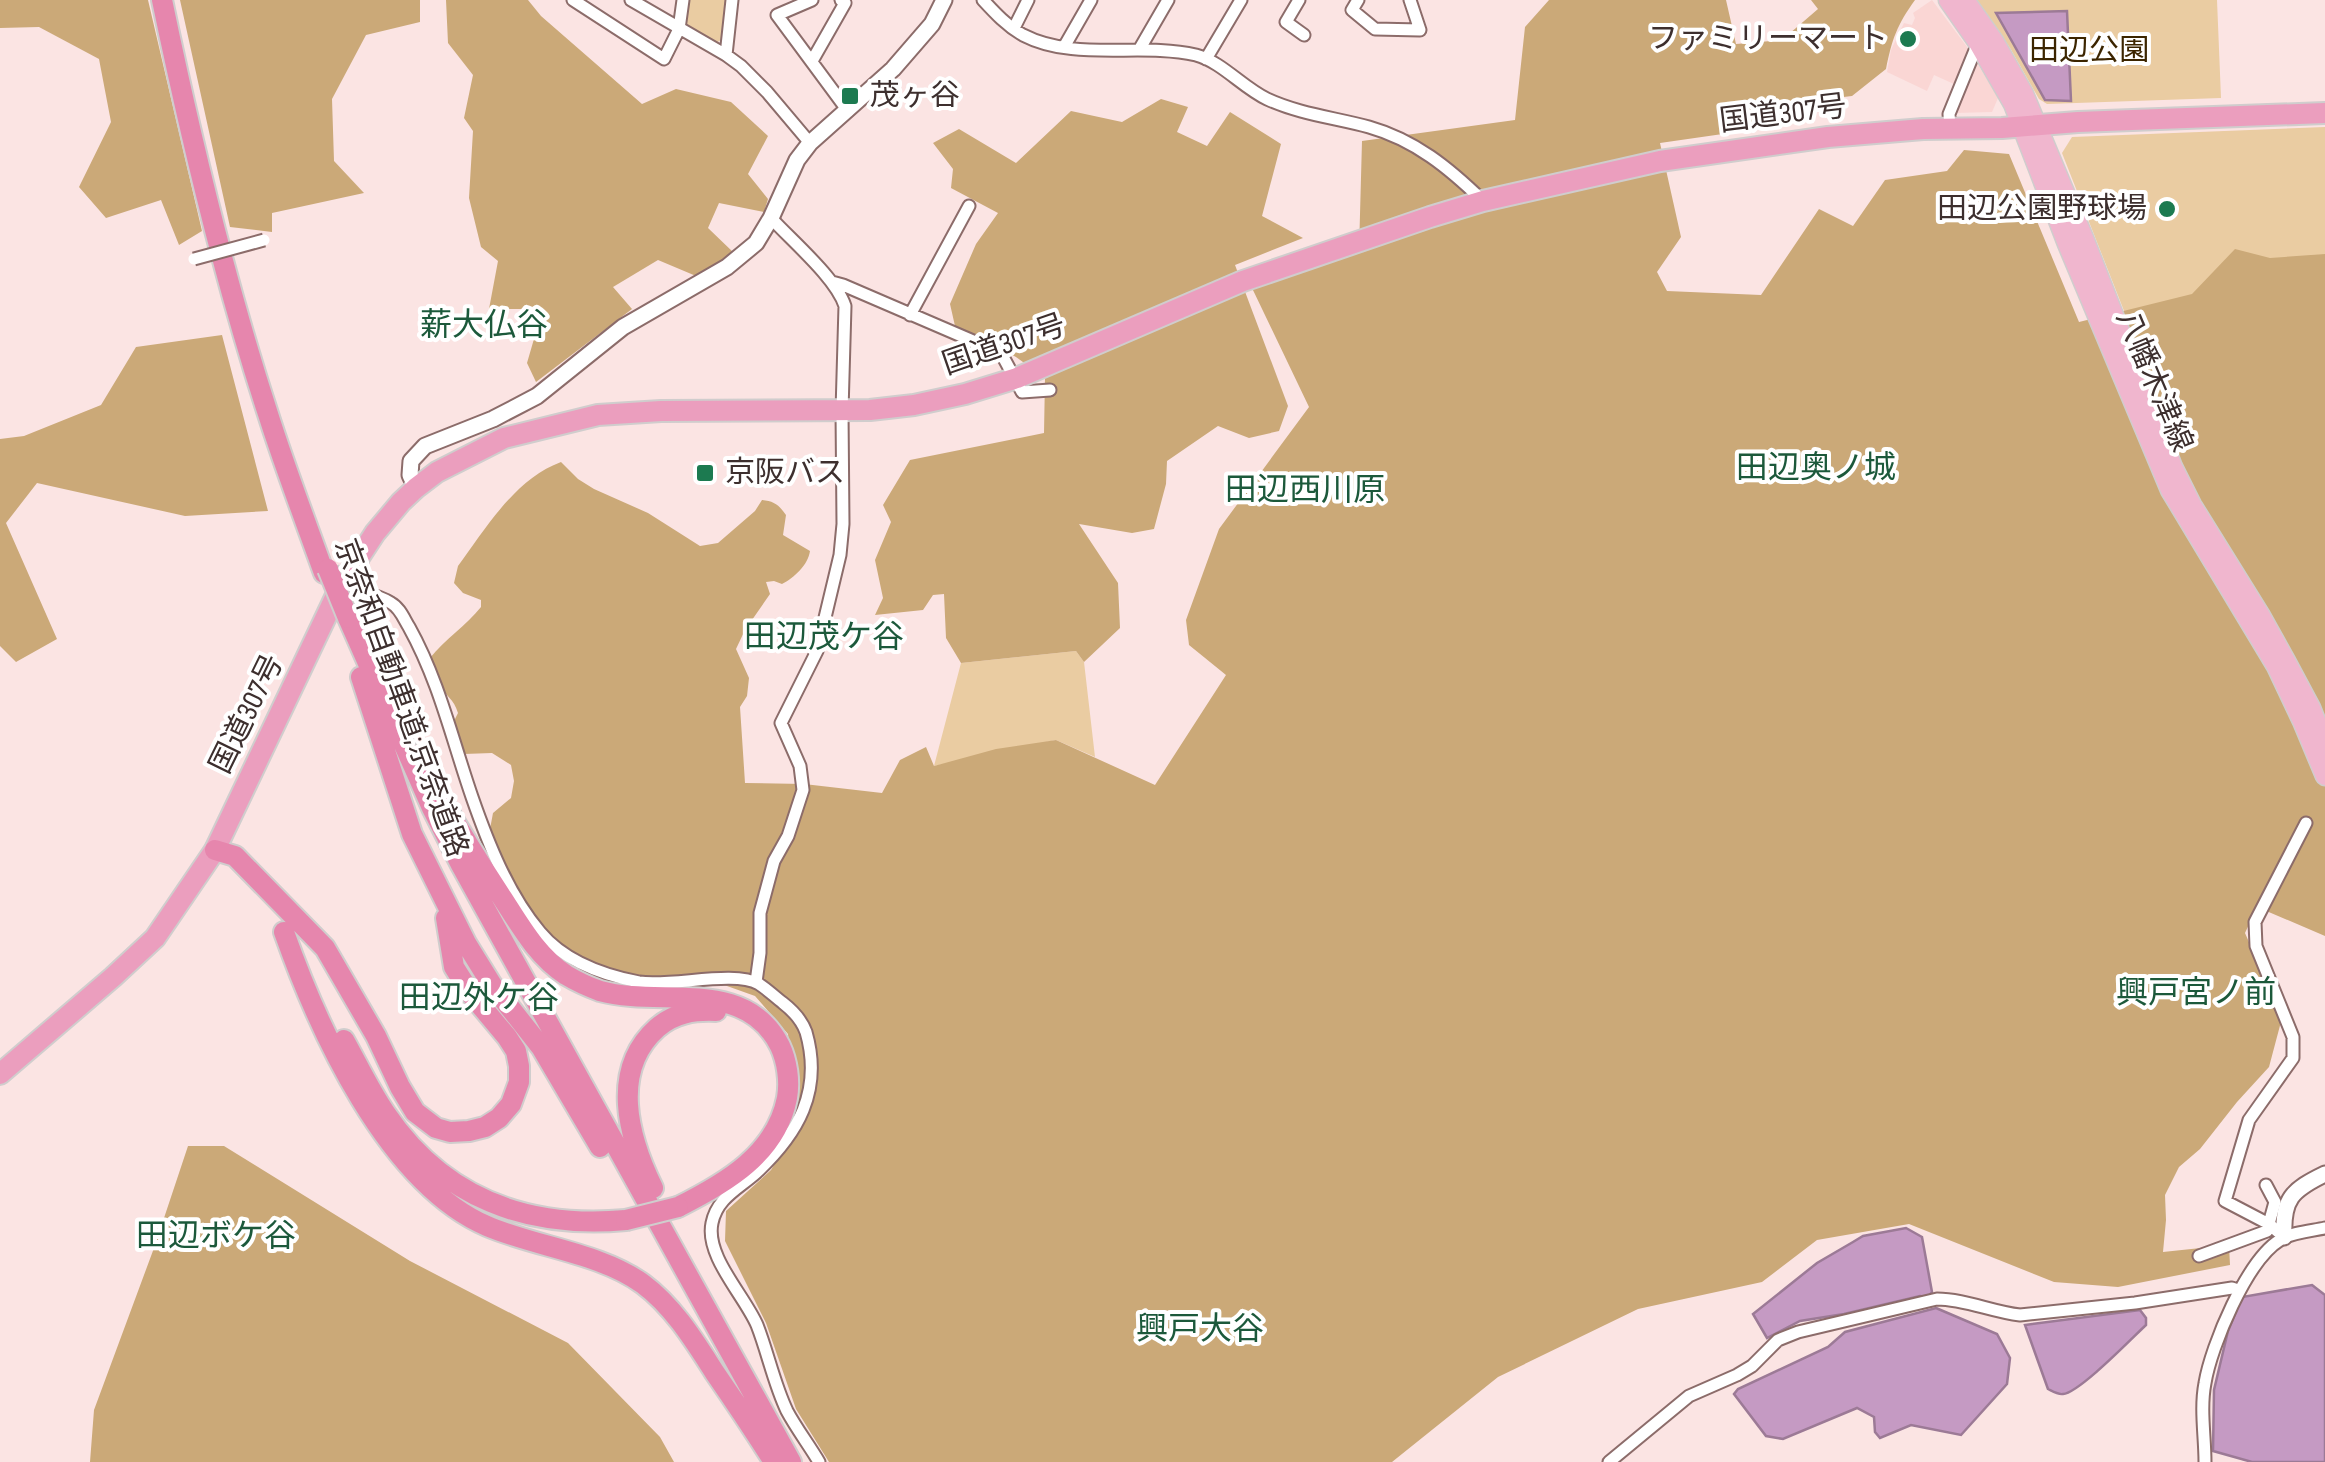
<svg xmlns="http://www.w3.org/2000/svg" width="2325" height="1462" viewBox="0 0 2325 1462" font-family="'Sofia Sans Condensed','Noto Sans JP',sans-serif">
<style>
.built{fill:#fad6d4}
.green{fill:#eacca2}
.forest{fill:#cba978}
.water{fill:#c59ac3;stroke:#9c7a96;stroke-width:2.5}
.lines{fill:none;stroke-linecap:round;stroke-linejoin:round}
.minor-casing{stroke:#8c6c6a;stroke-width:15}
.tertiary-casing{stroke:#8c6c6a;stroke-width:19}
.primary-casing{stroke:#d0cdcd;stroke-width:21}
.trunk-casing{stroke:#d0cdcd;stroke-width:24}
.motorway-casing{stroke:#d0cdcd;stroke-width:24}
.minor{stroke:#fff;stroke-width:11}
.tertiary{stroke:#fff;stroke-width:15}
.primary{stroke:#f0b6ce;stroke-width:18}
.trunk{stroke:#eb9ebe;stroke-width:20}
.motorway{stroke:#e686ad;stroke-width:20}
.minor-bridge-casing{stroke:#8c6c6a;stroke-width:15;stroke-linecap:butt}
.motorway-bridge-casing{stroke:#d0cdcd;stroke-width:24;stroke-linecap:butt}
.minor-bridge{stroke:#fff;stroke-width:11}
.motorway-bridge{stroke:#e686ad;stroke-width:20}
.poi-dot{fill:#1c7a50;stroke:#fff;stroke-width:4}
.labels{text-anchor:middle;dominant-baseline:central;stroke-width:8;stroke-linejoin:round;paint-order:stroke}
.poi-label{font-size:30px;fill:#3d2f2e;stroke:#fff;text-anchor:end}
.park-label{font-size:30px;fill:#3c2500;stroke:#fff}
.street-label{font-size:30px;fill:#3d2f2e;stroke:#fff}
.neighbourhood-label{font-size:32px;fill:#1c593b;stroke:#fff}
</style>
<rect width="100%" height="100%" fill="#fbe4e3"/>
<path class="built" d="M1932 0 1970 51 1998 98 1992 112 1955 113 1965 89 1934 75 1927 91 1887 72 1891 50 1904 23 1912 25 1915 18 1913 13Z"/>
<path class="green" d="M687 0H726L721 40 716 43 685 25Z
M1977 0H2217L2221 98 2047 104 2039 99 2010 48Z
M2325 127V427L2150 377 2062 153 2072 137Z
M1076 651 1084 662 1095 757 1056 740 934 766 961 663Z"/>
<path class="forest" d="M0 0H148L202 231 179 245 161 200 106 218 79 187 111 122 99 59 39 27 0 28Z
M180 0H420V22L366 35 332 99 334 161 364 193 272 213V232L230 227Z
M446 0H528L541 16 642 104 676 89 731 102 768 136 748 174 768 199 764 212 719 203 708 228 734 253 696 276 658 260 613 287 632 309 536 382 527 363 536 332 530 309H489L498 261 481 247 469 198 473 131 464 118 473 75 448 43Z
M1549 0H1726L1736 44 1782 40 1818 9 1811 0H1915C1897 25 1892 39 1886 69L1852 96 1818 100 1806 122 1660 143 1681 237 1657 272 1667 291 1761 295 1819 209 1853 226 1885 180 1947 171 1964 150 2009 154 2079 322 2192 294 2235 249 2270 258 2325 254V936L2257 907 2245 933 2282 1018 2269 1067 2237 1102 2200 1149 2179 1167 2165 1195 2166 1220 2163 1252 2229 1245 2230 1265 2118 1287 2054 1282 1909 1224 1817 1240 1762 1282 1638 1309 1498 1377 1392 1462H829L796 1409 766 1323 725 1241 726 1211 771 1170 797 1127 788 1034 755 996 713 981 626 976 590 963 553 941 524 900 506 867 490 829 493 813 511 798 514 781 511 765 492 753 464 754 450 729 458 713C454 699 445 695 438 684 433 676 432 667 430 658 445 639 466 626 481 607V600L463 593 454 583 458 566C486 528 515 479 561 462L578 479 594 489 648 513 700 546 718 543 755 511 762 500C774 501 779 505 786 515L783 535 810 551C808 565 794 578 782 584L774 581 766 582 770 594 745 630 736 649 749 678 747 696 740 707 745 783 804 784 882 793 900 760 926 747 934 766 996 749 1056 740 1155 785 1226 675 1189 645 1186 620 1219 529 1309 407 1252 288 1359 251 1362 141 1515 120 1525 27Z
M1161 99 1188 107 1177 132 1207 146 1230 112 1281 144 1262 216 1303 238 1235 265 1288 406 1279 431 1249 438 1218 426 1167 461 1166 484 1154 529 1132 533 1079 524 1118 583 1120 628 1084 662 1076 651 961 663 946 638 944 594 933 595 923 610 875 615 883 598 875 560 891 522 883 505 910 460 1044 433 1045 378 1016 357 955 326 950 304 976 244 998 213 951 188 953 169 933 143 959 129 1016 163 1071 111 1122 122Z
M222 335 268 511 185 516 37 483 6 523 57 639 16 662 0 646V439L24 436 101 405 136 347Z
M188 1146H224L410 1261 568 1343 660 1437 674 1462H90L94 1410 154 1248Z"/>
<path class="water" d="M2067 11 2071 101 2045 100 1996 13Z
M1906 1228 1922 1237 1932 1292 1928 1297 1920 1296 1844 1314 1800 1321 1767 1338 1753 1314 1817 1263 1853 1242 1863 1236Z
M2312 1285 2325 1295V1462H2252L2213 1451 2214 1390 2228 1331 2242 1297Z
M1936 1308 1997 1334 2010 1358 2007 1384 1961 1435 1911 1425 1880 1438 1875 1432 1874 1417 1857 1408 1783 1439 1766 1436 1734 1394 1738 1389 1828 1347 1845 1332Z
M2140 1310 2146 1318V1325C2132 1338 2079 1393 2063 1394 2058 1395 2052 1391 2048 1389L2025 1325Z"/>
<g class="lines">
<defs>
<path id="minor" d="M573 0 664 59 679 29 683 0
M631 0 726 55 741 66 767 92 810 143
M812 0 777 15 848 111
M983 0C995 13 1007 26 1023 35 1075 62 1140 42 1196 55 1222 62 1242 87 1267 99 1299 114 1336 118 1369 127 1415 140 1449 168 1483 201
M1299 0 1286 22 1304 35
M1358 0 1352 10 1375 29 1420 30 1410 0
M1014 28 1028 0
M1064 47 1091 0
M1139 50 1168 0
M726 55 732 0
M1206 59 1241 0
M812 61 845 3 841 0
M1950 128 1949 114 1978 43
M832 282 843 285 1001 353 1022 392 1050 390
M910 315 969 206
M341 585C356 591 378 594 391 603 400 608 404 619 409 627 439 681 452 739 472 797 488 843 508 894 540 932 564 961 603 975 639 982 672 987 734 970 759 984 767 989 775 997 783 1003 792 1010 802 1021 806 1032 823 1091 798 1134 756 1173 738 1189 717 1198 712 1223 705 1256 744 1295 757 1325 768 1353 774 1384 787 1411 796 1428 809 1445 819 1462
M756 982 760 953V913L774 861 788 836 803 790 800 766 781 723 817 651 840 555 843 524 842 411 845 306C836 278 792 241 771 218
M2284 1237 2269 1224 2225 1201 2249 1120 2293 1058V1037L2256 946 2255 922 2306 823
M2199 1256 2267 1231 2275 1202 2266 1185
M1609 1462 1689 1396 1737 1375 1752 1366 1778 1340 1798 1332 1937 1299C1965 1299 1992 1312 2020 1315L2135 1303 2232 1288 2238 1290
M2205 1462C2205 1436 2200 1409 2205 1383 2211 1346 2247 1260 2280 1240 2292 1232 2311 1231 2325 1228"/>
<path id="tertiary" d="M416 488 410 475 411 461 425 446 493 419 537 396 623 327 727 267 756 243 771 218 797 160 810 143 893 69 932 24 944 0
M2284 1237C2282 1199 2292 1190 2325 1174"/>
<path id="primary" d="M1948 0 1978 43 2013 104 2067 244 2170 490 2276 666 2302 721 2325 776
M1965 0 1994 41 2024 94 2084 238 2173 467 2192 505 2261 616 2286 661 2311 708 2325 743"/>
<path id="trunk" d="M0 1074 113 977 155 938 215 850 341 585 375 533 401 502 416 488 437 472 504 438 598 415 661 411 870 410 914 405 965 394 1017 378 1243 281 1430 217 1483 201 1660 161 1828 137 1923 129 2002 128 2078 122 2325 113"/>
<path id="motorway" d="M162 0C191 140 224 279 268 414 285 468 305 520 324 573
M348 618 432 808 461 865 791 1462
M361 677 412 834 466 943 492 985 541 1047 600 1147
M443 802C462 835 482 867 503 899 521 927 538 957 566 975 576 981 589 987 600 991 661 1008 745 976 780 1046 787 1061 790 1081 787 1098 776 1154 726 1183 678 1207
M215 850 235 856 325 948 376 1036 400 1087 415 1112 436 1128 450 1132 469 1131 485 1127 499 1118 511 1104 519 1082V1066L516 1051 507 1037 471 994 454 967 446 918
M284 932C318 1028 387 1183 487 1226 536 1247 601 1253 643 1284 674 1307 695 1342 715 1373 735 1402 755 1432 774 1462
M344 1040C358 1065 370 1091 386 1114 443 1198 527 1229 626 1220
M653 1188C628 1137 610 1070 657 1028 674 1013 694 1010 716 1011"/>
</defs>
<use href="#minor" class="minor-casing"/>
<use href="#tertiary" class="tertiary-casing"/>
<use href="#primary" class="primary-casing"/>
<use href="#trunk" class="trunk-casing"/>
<use href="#motorway" class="motorway-casing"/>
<use href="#minor" class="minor"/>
<use href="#tertiary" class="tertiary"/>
<use href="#primary" class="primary"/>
<use href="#trunk" class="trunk"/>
<use href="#motorway" class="motorway"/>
<defs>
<path id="minor-bridge" d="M194 259 264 240"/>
<path id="motorway-bridge" d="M328 569 348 618
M626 1220 678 1207"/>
</defs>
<use href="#minor-bridge" class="minor-bridge-casing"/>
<use href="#motorway-bridge" class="motorway-bridge-casing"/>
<use href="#minor-bridge" class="minor-bridge"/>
<use href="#motorway-bridge" class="motorway-bridge"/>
</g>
<g class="poi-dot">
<circle cx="1908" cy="39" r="10"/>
<rect x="840" y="86" width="20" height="20" rx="5"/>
<circle cx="2167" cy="209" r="10"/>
<rect x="695" y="463" width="20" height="20" rx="5"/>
</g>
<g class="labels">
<g class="poi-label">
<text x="1888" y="39">ファミリーマート</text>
<text x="870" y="96" text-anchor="start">茂ヶ谷</text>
<text x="2147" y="209">田辺公園野球場</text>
<text x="725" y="473" text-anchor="start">京阪バス</text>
</g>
<g class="park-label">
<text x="2089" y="51">田辺公園</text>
</g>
<g class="street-label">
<text transform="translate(1783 114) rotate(-7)">国道307号</text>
<text transform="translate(1004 345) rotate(-19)">国道307号</text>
<text transform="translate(2154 381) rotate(67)">八幡木津線</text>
<text transform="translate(401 698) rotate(70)">京奈和自動車道;京奈道路</text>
<text transform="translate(247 714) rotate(-64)">国道307号</text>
</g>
<g class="neighbourhood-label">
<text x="484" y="325">薪大仏谷</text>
<text x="1816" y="468">田辺奥ノ城</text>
<text x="1305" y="490">田辺西川原</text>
<text x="824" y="637">田辺茂ケ谷</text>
<text x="2196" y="993">興戸宮ノ前</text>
<text x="479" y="998">田辺外ケ谷</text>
<text x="216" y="1236">田辺ボケ谷</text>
<text x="1200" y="1329">興戸大谷</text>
</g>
</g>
</svg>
